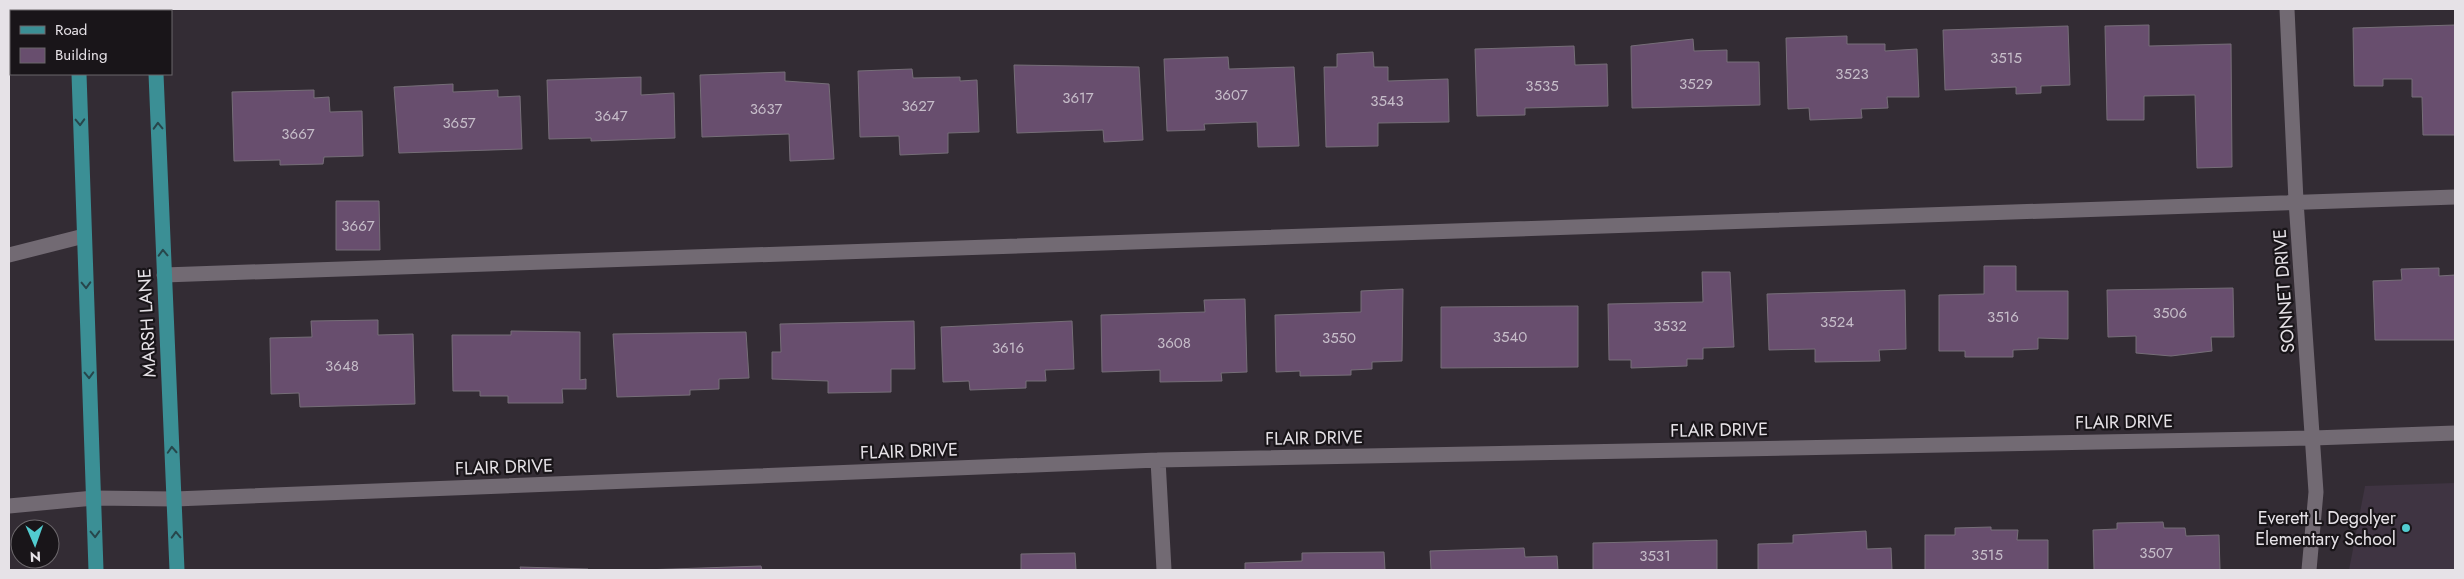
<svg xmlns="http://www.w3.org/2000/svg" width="2464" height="579" viewBox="0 0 2464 579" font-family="Jost,sans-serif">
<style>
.built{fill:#3f3442}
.building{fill:#684e6e;stroke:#766e78}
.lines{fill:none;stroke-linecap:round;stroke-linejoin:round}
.minor{stroke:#726a73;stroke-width:15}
.major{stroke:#3b8f95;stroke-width:15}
.oneway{stroke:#27464b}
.poi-dot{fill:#52ccd0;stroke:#191519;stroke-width:2}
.labels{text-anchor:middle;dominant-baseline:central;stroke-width:4.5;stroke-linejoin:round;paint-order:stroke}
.number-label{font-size:15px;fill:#c6bdc9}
.street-label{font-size:18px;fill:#e6e2e7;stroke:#191519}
.poi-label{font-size:18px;fill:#e6e2e7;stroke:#191519;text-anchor:end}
</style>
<rect width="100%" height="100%" fill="#332c34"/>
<path class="built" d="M2455 483V570H2349L2365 486Z"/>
<path class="building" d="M2149 25V46L2231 44 2232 167 2197 168 2195 95 2144 96V120H2107L2105 26Z
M2455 25V135H2423L2422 97H2412V79H2383V86H2354L2353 28Z
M2068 26 2070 85 2041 86V93L2016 94V87L1945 90 1943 30Z
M1847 36V44H1885V51L1917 49 1919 97H1887L1888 108 1861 109 1862 118 1810 120 1809 108 1788 109 1786 38Z
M1693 39 1694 51 1727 50V62H1759L1760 105 1632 108 1631 46Z
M1574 46 1575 65 1607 64 1608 106 1525 108V115L1477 116 1475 49Z
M1373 52 1374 67H1388V81L1448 79 1449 122 1378 123V146L1326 147 1324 67H1337V54Z
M1228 57 1229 69 1294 67 1299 146 1258 147 1257 122 1204 124 1205 130 1167 131 1164 59Z
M1014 65 1139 67 1143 140 1104 142 1103 130 1017 133Z
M912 69 913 78 960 77V81L977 80 979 132 948 133V153L900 155 899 136 860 137 858 71Z
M785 72V81L829 84 834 159 790 161 789 134 702 137 700 75Z
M641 77V95L674 93 675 138 591 141V138L549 139 547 80Z
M453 84V92L498 90V97L520 96 522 149 399 153 394 87Z
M314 90V98L329 97 330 112 362 111 363 156 324 157 323 164 280 165V160L234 161 232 92Z
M336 201H379L380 250H336Z
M1984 266H2016V291H2068V339L2038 338V349L2013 350V357H1965V351H1939V295L1984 294Z
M2439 268V276L2455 275V340H2375L2373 281 2402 280 2401 269Z
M1702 272H1730L1734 347 1703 348V359H1687V366L1631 368V360H1609L1608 304 1703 302Z
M2233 288 2234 337H2211L2212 351 2171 356 2136 353V336L2108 337 2107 290Z
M1403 289 1402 361 1372 362V369L1351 370V375L1300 376V371L1276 372 1275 315 1361 312V291Z
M1905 290 1906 349 1879 350 1880 361 1815 362V349L1769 350 1767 294Z
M1245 299 1247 372 1221 373 1222 381 1160 382V370L1102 372 1101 315 1205 312 1204 300Z
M1578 306V367L1441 368V307Z
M378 320V335L413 334 415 404 300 407 299 393 271 394 270 338 312 337 311 321Z
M914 321 915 369H891V392L828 393V381L772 379V352H781L780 324Z
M1072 321 1074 369 1045 370 1046 381H1026V388L970 390 969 381 943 382 941 327Z
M511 331 580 332V380L586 379V389H562L563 403H508V396H480V391H453L452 335H511Z
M746 332 749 378 719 379V389L690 390V395L617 397 613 334Z
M2163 522 2164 528H2185L2186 536 2219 535 2220 570H2094L2093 530 2117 529V523Z
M1991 527V530H2018L2017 540H2048V570H1925V535H1955V528Z
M1866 531 1867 549 1891 548 1892 570H1758V544L1793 543V535Z
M1717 540V570H1593V543Z
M1524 548 1525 557 1557 556 1558 570H1431L1430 551Z
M1384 552 1385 570H1245V563L1302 561V553Z
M1075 553 1076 570H1021V554Z
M761 566 762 570H642Z
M520 567 588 569V570H521Z"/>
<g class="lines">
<path class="minor" d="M2287 9 2296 201 2316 492 2309 570
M9 255 84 236
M164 275 2455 197
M1158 460 1164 570
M9 506 94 498 175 499 1158 460 2313 438 2455 433"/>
<path class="major" d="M76 9 77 11
M154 9V11
M79 74 96 570
M156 74 177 570"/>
</g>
<defs><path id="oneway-chevron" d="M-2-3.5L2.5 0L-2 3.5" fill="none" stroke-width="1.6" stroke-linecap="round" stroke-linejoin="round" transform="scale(1.25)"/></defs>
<g class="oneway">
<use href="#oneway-chevron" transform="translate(80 122) rotate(88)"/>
<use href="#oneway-chevron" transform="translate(158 126) rotate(-92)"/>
<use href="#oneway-chevron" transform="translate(163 253) rotate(-92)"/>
<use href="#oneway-chevron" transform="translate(86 285) rotate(88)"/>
<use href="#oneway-chevron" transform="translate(89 375) rotate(88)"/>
<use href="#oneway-chevron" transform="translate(172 450) rotate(-93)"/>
<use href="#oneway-chevron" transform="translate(95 534) rotate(88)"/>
<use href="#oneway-chevron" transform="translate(176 535) rotate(-92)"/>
</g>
<circle class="poi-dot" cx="2406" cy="528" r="5"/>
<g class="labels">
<g class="number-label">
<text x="2006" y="58">3515</text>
<text x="1852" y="74">3523</text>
<text x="1696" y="84">3529</text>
<text x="1542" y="86">3535</text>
<text x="1231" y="95">3607</text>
<text x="1078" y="98">3617</text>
<text x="1387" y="101">3543</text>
<text x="918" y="106">3627</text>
<text x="766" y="109">3637</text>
<text x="611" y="116">3647</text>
<text x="459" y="123">3657</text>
<text x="298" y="134">3667</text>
<text x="358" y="226">3667</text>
<text x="2170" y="313">3506</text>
<text x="2003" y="317">3516</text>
<text x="1837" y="322">3524</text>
<text x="1670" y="326">3532</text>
<text x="1510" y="337">3540</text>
<text x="1339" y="338">3550</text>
<text x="1174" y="343">3608</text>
<text x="1008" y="348">3616</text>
<text x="342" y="366">3648</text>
<text x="2156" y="553">3507</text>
<text x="1987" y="555">3515</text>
<text x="1655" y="556">3531</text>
</g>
<g class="street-label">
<text transform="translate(2284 291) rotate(-94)">SONNET DRIVE</text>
<text transform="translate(147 323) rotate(-93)">MARSH LANE</text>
<text transform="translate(2124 422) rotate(-1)">FLAIR DRIVE</text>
<text transform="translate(1719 430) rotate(-1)">FLAIR DRIVE</text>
<text transform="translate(1314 438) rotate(-1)">FLAIR DRIVE</text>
<text transform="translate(909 451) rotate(-2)">FLAIR DRIVE</text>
<text transform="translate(504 467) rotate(-2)">FLAIR DRIVE</text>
</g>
<g class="poi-label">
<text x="2396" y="518">Everett L Degolyer<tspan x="2396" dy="21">Elementary School</tspan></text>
</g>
</g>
<rect width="2464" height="579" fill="none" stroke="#e6e2e7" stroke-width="20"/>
<rect x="10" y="10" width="162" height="65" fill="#191519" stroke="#6b676b"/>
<rect x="20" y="26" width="25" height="8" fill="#3b8f95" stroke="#6b676b"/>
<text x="55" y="35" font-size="15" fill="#e6e2e7">Road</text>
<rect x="20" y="48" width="25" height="15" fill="#684e6e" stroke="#6b676b"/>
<text x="55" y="60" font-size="15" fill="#e6e2e7">Building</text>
<g transform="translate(35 544) rotate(178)"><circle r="24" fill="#191519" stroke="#6b676b"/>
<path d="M0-4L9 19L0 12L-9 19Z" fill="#52ccd0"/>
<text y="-8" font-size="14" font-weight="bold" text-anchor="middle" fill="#e6e2e7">N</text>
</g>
</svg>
